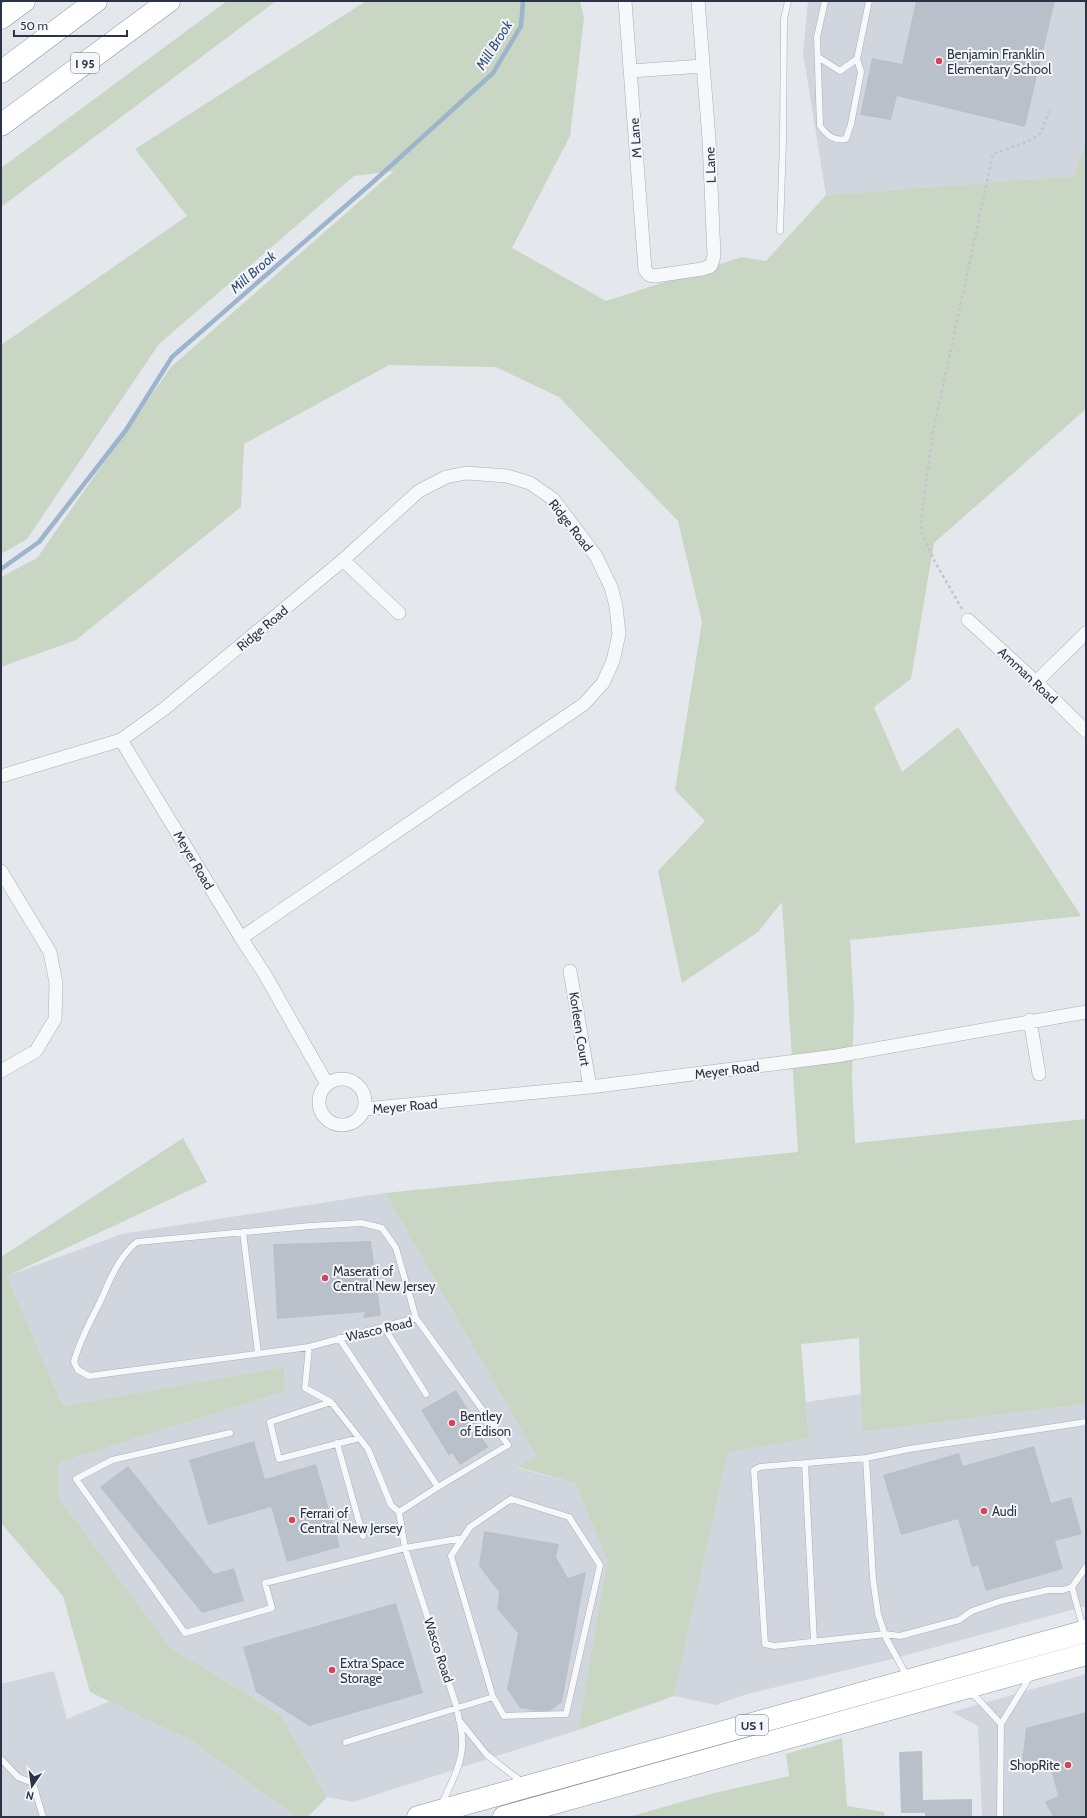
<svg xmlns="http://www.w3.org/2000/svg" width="1087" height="1818" viewBox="0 0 1087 1818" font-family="Cabin,sans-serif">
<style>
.built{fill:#d1d6de}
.green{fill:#c9d6c4}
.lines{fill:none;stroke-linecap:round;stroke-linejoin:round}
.stream{stroke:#9db4cd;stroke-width:4.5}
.building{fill:#bac0ca}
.lane-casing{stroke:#a8aeb7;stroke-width:7}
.street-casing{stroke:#a8aeb7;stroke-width:14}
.highway-casing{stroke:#8a94a4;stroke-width:23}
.path{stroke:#c2c5cb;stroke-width:2.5;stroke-dasharray:3 3;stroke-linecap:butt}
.lane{stroke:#f7f8fa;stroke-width:6}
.street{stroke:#f7f8fa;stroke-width:13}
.highway{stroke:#fff;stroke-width:22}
.poi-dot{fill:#d64459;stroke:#f4f6f9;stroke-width:1.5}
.labels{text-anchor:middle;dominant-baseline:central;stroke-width:4;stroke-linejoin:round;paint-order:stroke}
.shield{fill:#f4f6f9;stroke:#676e7c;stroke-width:1}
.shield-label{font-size:12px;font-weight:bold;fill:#2a3446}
.poi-label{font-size:13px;fill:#2a3446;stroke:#f4f6f9;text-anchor:start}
.street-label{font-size:13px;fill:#2a3446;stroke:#f4f6f9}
.water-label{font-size:14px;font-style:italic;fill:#32537c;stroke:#f4f6f9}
</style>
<rect width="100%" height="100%" fill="#e4e7ec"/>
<path class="built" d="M808 1H1086V140L1074 176 826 195 803 53Z
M385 1193 536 1456 517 1468 575 1483 607 1560 578 1730 353 1802 327 1797 281 1715 170 1647 59 1498 58 1463 286 1391 284 1367 63 1406 7 1276 122 1234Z
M861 1394 862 1432 1086 1404V1606L892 1659 747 1694 716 1705 674 1696 728 1453 809 1438 806 1402Z
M54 1671 67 1719 110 1701 192 1741 296 1817H1V1684Z
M1086 1674V1817H982L978 1726 952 1712Z"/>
<path class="green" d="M227 1H276L1 207V168Z
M366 1H580L584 18 570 136 512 248 606 301 742 257 766 261 826 195 1074 176 1086 140V409L934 543 911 679 874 707 902 772 958 727 1081 916 850 940 854 1007 852 1076 855 1143 1086 1119V1404L862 1432 859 1338 801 1344 809 1438 728 1453 674 1696 578 1730 607 1560 575 1483 517 1467 536 1456 385 1193 798 1152 782 902 758 932 682 983 658 871 705 821 675 790 702 622 678 521 559 397 496 367 389 365 244 444 241 507 76 640 1 667V577L37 558 171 367 394 171 354 176 159 344 27 539 1 554V345L187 216 135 149Z
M183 1138 207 1182 7 1276 63 1406 284 1367 286 1391 58 1463 59 1498 170 1647 281 1715 327 1797 308 1817H296L192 1741 90 1692 63 1596 1 1523V1257Z
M842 1738 847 1806 884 1812 885 1817H628L710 1794 789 1776 786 1754Z"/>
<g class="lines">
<path class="stream" d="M1 569 39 542 126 430 172 357 373 182 493 73 521 26 523 1"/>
</g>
<path class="building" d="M916 1H1055L1025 127 897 96 891 120 860 115 872 58 902 64Z
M371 1241 381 1316 363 1318 365 1312 277 1319 273 1244Z
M456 1390 484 1436 481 1437 489 1447 460 1465 452 1453 449 1456 421 1410Z
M254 1441 265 1479 316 1464 340 1547 287 1562 271 1507 208 1525 189 1460Z
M1034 1446 1051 1503 1071 1497 1082 1534 1055 1541 1063 1569 986 1591 978 1565 972 1567 958 1519 901 1535 883 1475 959 1453 963 1466Z
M128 1466 214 1574 234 1568 244 1601 202 1613 100 1487Z
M484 1531 559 1544 556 1557 568 1578 586 1572 562 1702 547 1713 520 1708 507 1689 518 1633 497 1609 499 1592 479 1566Z
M396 1603 423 1693 309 1726 256 1692 243 1647Z
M1086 1712V1816L1053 1817 1045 1802 1058 1796 1049 1761 1021 1769 1026 1728Z
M922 1751 923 1800 972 1799V1817H925V1813H901L899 1752Z"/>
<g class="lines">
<defs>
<path id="lane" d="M825 1 817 37 820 126C828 136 833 141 846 139L851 124 861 72 857 59
M818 57 840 71 857 59 869 1
M780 231 783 141 784 19 788 1
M243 1232 258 1353
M384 1327 426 1394
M339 1338 438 1487
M309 1347 89 1376 78 1370 74 1362C79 1342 88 1326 97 1308 109 1284 116 1259 137 1242L310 1226 362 1223 382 1228 396 1248 416 1318
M331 1402 270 1422 279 1459 359 1438
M230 1433 112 1460 76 1479 185 1633 272 1608 265 1583 405 1548 463 1538
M337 1443 363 1536
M866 1458 760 1467 754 1470 765 1644 774 1646 885 1634 900 1636 959 1620 972 1611 1001 1601 1048 1590H1063L1072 1587 1086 1567
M805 1464 814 1642
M511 1499 569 1517 600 1565 566 1714 504 1716 493 1697 451 1556 470 1527Z
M399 1512 438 1487 508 1445 416 1318 309 1347 305 1388 331 1402 368 1449 391 1505 399 1512 405 1548 457 1708C458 1718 462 1728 462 1738 464 1763 450 1784 441 1806
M1072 1587 1083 1628
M908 1678 886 1638 878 1614 873 1579 866 1458 909 1449 1086 1422
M969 1693 977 1698 1001 1724
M459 1720 487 1755 522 1782
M346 1742 493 1697
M1 1759 18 1777 33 1783 43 1817
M1000 1817 1001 1724 1031 1675"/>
<path id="street" d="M625 1 645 270 649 275 655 276 702 269 711 266 714 256 709 139 698 1
M630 71 703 66
M343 560 399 613
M968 620 1036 682 1086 731
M1036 682 1086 633
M121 740 241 938 264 973 327 1084
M1 776 121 740 164 709 343 560 419 491 446 477 466 473 507 476 530 483 553 499 596 556 611 587 616 606 619 634 613 661 603 683 584 704 241 938
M1 871 50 952 56 983 55 1019 36 1051 1 1071
M570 971 590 1087
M1030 1020 1039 1074
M319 1102a23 23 0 1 1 46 0a23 23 0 1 1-46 0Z
M365 1109 590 1087 836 1056 1086 1012"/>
<path id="highway" d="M1 18 24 1
M1 72 96 1
M1 125 169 1
M418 1817 1086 1631
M504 1817 1086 1654"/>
</defs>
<use href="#lane" class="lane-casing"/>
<use href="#street" class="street-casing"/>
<use href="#highway" class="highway-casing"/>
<path class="path" d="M962 609 935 562 921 531 922 512 933 432 993 154 1029 141 1041 133 1049 111"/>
<use href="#lane" class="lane"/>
<use href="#street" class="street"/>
<use href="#highway" class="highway"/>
</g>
<g class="poi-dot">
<circle cx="939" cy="61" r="4"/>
<circle cx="325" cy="1278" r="4"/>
<circle cx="452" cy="1423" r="4"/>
<circle cx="984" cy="1511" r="4"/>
<circle cx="292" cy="1520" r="4"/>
<circle cx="332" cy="1670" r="4"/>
<circle cx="1068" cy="1765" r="4"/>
</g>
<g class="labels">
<g class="shield">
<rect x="71" y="53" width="28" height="20" rx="3"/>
<rect x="736" y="1715" width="32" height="20" rx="3"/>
</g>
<g class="shield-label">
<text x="85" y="63">I 95</text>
<text x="752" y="1725">US 1</text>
</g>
<g class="poi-label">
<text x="947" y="54">Benjamin Franklin<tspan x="947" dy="15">Elementary School</tspan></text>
<text x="333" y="1271">Maserati of<tspan x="333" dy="15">Central New Jersey</tspan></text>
<text x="460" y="1416">Bentley<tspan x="460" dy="15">of Edison</tspan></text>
<text x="992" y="1511">Audi</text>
<text x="300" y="1513">Ferrari of<tspan x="300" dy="15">Central New Jersey</tspan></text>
<text x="340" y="1663">Extra Space<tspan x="340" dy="15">Storage</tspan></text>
<text x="1060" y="1765" text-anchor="end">ShopRite</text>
</g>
<g class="street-label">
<text transform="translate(635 138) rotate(-94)">M Lane</text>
<text transform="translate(710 165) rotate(-92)">L Lane</text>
<text transform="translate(571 525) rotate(52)">Ridge Road</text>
<text transform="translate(262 628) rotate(-40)">Ridge Road</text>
<text transform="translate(1028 675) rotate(43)">Amman Road</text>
<text transform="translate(194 860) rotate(59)">Meyer Road</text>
<text transform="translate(580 1029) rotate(81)">Korleen Court</text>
<text transform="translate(727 1070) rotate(-7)">Meyer Road</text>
<text transform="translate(405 1106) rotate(-5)">Meyer Road</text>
<text transform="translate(379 1329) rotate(-13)">Wasco Road</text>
<text transform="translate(439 1650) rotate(72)">Wasco Road</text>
</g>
<g class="water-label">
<text transform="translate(494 45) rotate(-58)">Mill Brook</text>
<text transform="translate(253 272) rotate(-41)">Mill Brook</text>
</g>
</g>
<rect width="1087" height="1818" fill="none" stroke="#2a3446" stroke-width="4"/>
<g transform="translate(32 1786) rotate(193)" stroke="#f4f6f9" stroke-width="3" paint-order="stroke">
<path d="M0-3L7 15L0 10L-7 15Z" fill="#2a3446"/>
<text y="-6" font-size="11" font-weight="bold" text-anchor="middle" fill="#2a3446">N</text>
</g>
<path d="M14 30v6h113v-6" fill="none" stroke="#2a3446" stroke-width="2"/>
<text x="20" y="30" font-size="12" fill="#2a3446" stroke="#f4f6f9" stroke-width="3" paint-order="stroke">50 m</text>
</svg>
